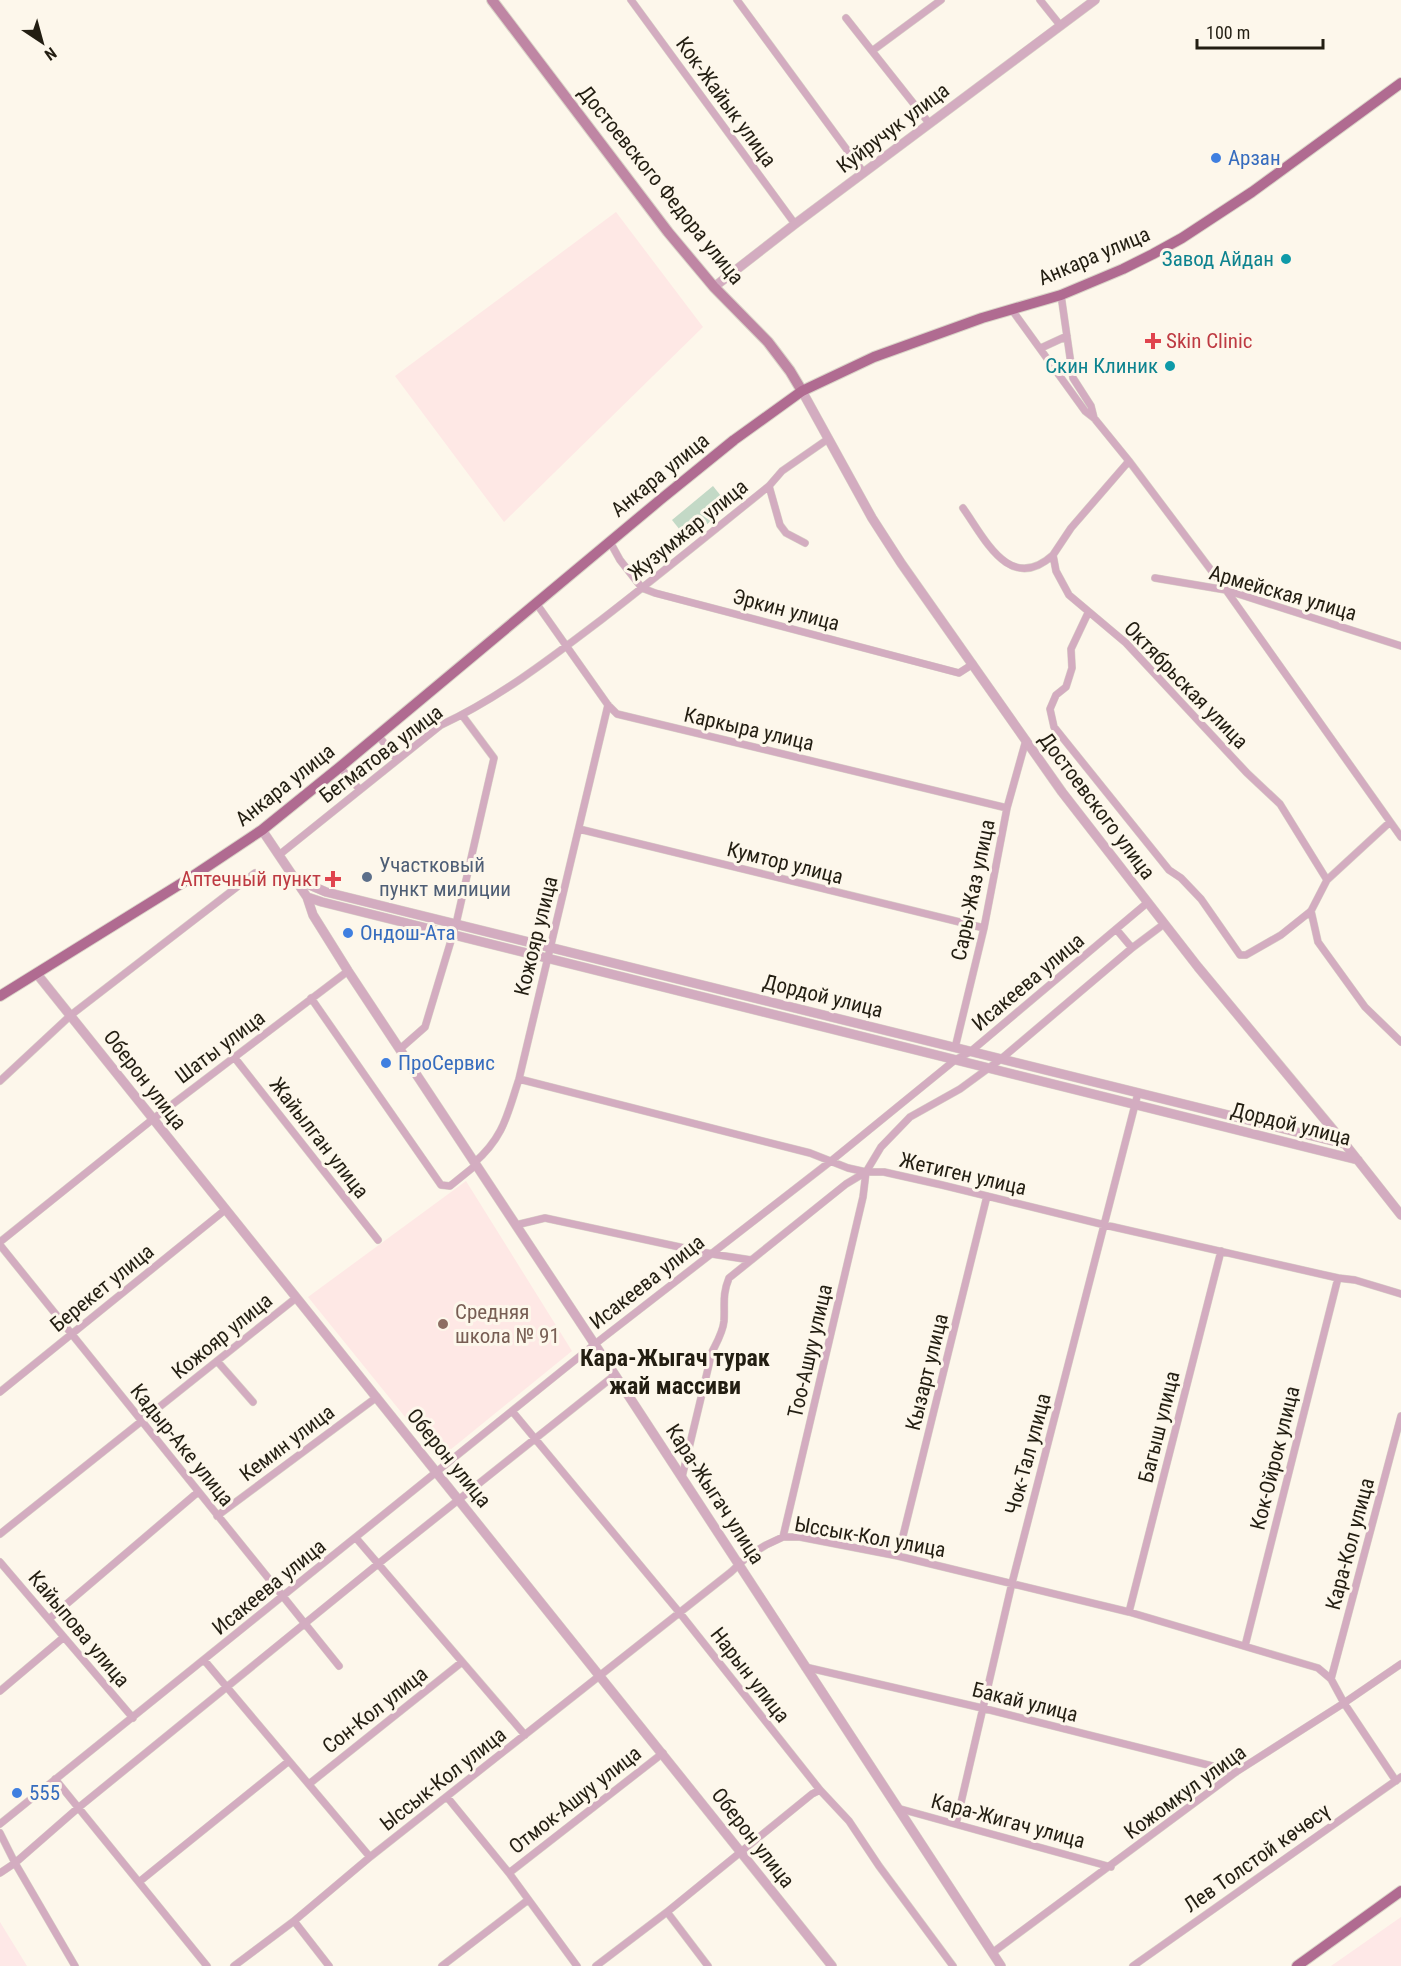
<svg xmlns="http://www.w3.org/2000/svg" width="1401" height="1966" viewBox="0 0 1401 1966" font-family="'Roboto Condensed',sans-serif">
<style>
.industrial{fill:#fee8e7}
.education{fill:#fee8e5}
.green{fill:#c3d9c6}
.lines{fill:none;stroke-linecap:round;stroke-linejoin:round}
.minor-casing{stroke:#dad4c8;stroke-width:8}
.tertiary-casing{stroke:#dad4c8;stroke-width:10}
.secondary-casing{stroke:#dad4c8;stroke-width:12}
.primary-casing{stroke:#dad4c8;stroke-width:12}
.minor{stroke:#d3acc0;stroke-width:7}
.tertiary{stroke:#d3acc0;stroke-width:9}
.secondary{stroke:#bf86a4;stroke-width:10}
.primary{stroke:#b06b91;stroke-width:10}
.shop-dot{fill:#3f7fe0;stroke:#fdf7eb;stroke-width:2}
.culture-dot{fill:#0f9aa8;stroke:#fdf7eb;stroke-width:2}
.health-dot{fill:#e0444e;stroke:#fdf7eb;stroke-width:2}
.service-dot{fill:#5c6f8a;stroke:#fdf7eb;stroke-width:2}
.education-dot{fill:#8d6e63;stroke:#fdf7eb;stroke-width:2}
.labels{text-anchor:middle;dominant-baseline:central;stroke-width:6;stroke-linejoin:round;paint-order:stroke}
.street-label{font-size:21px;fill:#231e12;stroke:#fdf7eb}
.shop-label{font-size:21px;fill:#366cbe;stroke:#fdf7eb;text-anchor:start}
.culture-label{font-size:21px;fill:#0d838f;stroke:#fdf7eb;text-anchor:end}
.health-label{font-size:21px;fill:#be3a42;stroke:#fdf7eb;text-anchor:start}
.service-label{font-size:21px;fill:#4e5e75;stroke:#fdf7eb;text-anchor:start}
.education-label{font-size:21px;fill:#785e54;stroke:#fdf7eb;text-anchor:start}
.quarter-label{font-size:24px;font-weight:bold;fill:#231e12;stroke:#fdf7eb}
</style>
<rect width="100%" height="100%" fill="#fdf7eb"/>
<path class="industrial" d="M1401 1917V1966H1331Z
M0 1922 27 1966H0Z"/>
<path class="education" d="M616 212 703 327 504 522 395 376Z
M466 1181 572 1351 439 1459 308 1297Z"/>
<path class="green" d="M713 486 729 506 688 540 672 520Z"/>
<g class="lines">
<defs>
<path id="minor" d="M631 0 795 224
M737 0 864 173
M1040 0 1060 25
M846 18 872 51
M929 123 872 51 941 0
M1061 295 1073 378 1091 406 1094 418
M1012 310 1085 411 1094 418 1129 461 1226 590 1401 837
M1041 348 1067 336
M1129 461 1071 528 1053 555 1056 571 1069 595 1126 643 1247 773 1280 804 1327 880
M769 486 780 525 786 533 805 543
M963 508C985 539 1010 594 1053 555
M610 542 620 560 642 588 655 593 959 673 973 664
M1155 578 1226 590 1401 646
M536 603 608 705 617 714 1007 808
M1088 613 1071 649 1072 668 1066 687 1056 695 1050 709 1054 727 1169 870 1181 878 1201 899 1240 955H1246L1281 935 1311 911 1327 880 1390 822
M378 735 397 760
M340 767 360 790
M579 829 984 928
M279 855 441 725C499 698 551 658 601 620 658 576 713 531 769 486L782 471 828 439
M1311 911 1318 942 1365 1007 1401 1042
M1116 929 1132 948
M311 998 441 1185 450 1186 476 1165
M955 1048 984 928 1007 808 1026 740
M400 1049 425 1027 456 924 494 758 462 715
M234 1057 378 1240
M519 1079 810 1153 848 1168 866 1172H884L942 1185 1105 1225 1338 1278 1355 1280 1401 1294
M0 1081 71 1015 255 873
M474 1163C504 1137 507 1115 519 1079L608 705
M516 1225 545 1218 712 1254 751 1260
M0 1242 153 1119 348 971
M0 1245 339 1666
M217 1361 253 1402
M0 1392 225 1210
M512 1411 679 1612 820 1790 849 1821 879 1866 953 1966
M682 1477 712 1352C717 1342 723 1332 724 1321 725 1304 722 1295 729 1278L846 1184 866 1172 881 1147 910 1117 960 1089 1001 1059 1132 948 1164 924
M217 1516 377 1397
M0 1534 296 1298
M783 1537 863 1197 866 1172
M356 1538 525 1735
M898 1556 987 1196
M0 1562 133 1718
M1129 1612 1221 1251
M49 1619 198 1492
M1245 1646 1338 1278
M204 1660 370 1857
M805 1667 982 1708 1236 1772
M1331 1679 1401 1416
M0 1691 64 1637
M55 1779 207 1966
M309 1784 462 1662
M447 1797 509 1873 577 1966
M897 1808 1111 1867
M0 1824 595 1344 831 1161 955 1060 970 1052 1147 903
M956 1824 1012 1583 1138 1093
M0 1833 15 1863 75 1966
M0 1873 15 1863 78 1808 378 1564 615 1375
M509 1873 663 1753
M139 1882 289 1761
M667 1912 708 1966
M294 1921 329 1966
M992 1953 1236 1772 1344 1703 1401 1664
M234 1966 294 1921 370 1857 731 1572 748 1556 766 1545 783 1537H800L898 1556 1129 1612 1318 1668 1331 1679 1344 1703 1396 1781
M442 1966 528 1900
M596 1966 667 1912 812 1794 820 1790
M1133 1966 1401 1777"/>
<path id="tertiary" d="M714 287 795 224 1095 0
M802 391 872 518 901 563 1062 792 1198 967 1345 1144 1401 1215
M262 830 307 897 313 915 348 971 615 1375 1001 1966
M298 880 326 892 1345 1144
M307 897 322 902 1358 1160
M37 974 832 1966"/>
<path id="secondary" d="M492 0 668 232 714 287 768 342 790 371 802 391"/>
<path id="primary" d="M0 996 190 878 262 830 340 767 660 500 734 440 802 391 874 357 982 318 1061 295 1123 269 1153 254 1182 238 1252 192 1401 83
M1297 1966 1401 1891"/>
</defs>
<use href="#minor" class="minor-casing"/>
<use href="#tertiary" class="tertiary-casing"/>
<use href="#secondary" class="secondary-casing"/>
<use href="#primary" class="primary-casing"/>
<use href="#minor" class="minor"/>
<use href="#tertiary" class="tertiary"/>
<use href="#secondary" class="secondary"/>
<use href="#primary" class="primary"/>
</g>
<g class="shop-dot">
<circle cx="1216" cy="158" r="6"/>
<circle cx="348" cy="933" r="6"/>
<circle cx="386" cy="1063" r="6"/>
<circle cx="17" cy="1793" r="6"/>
</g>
<g class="culture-dot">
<circle cx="1286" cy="259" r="6"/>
<circle cx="1170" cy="366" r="6"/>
</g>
<g class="health-dot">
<path d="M1150 332h6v6h6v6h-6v6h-6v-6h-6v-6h6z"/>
<path d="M330 870h6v6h6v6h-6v6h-6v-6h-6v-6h6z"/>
</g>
<circle class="service-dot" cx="367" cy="877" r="6"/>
<circle class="education-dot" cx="443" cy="1324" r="6"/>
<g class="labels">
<g class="street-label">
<text transform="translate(726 102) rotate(54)">Кок-Жайык улица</text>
<text transform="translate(893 128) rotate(-37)">Куйручук улица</text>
<text transform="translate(661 185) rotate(51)">Достоевского Федора улица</text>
<text transform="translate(1094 256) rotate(-23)">Анкара улица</text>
<text transform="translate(660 475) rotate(-39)">Анкара улица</text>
<text transform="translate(688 530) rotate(-39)">Жузумжар улица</text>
<text transform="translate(1283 593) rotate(16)">Армейская улица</text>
<text transform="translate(786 610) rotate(15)">Эркин улица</text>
<text transform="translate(1186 685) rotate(46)">Октябрьская улица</text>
<text transform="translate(749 729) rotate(13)">Каркыра улица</text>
<text transform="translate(381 754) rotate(-37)">Бегматова улица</text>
<text transform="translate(285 785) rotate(-38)">Анкара улица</text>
<text transform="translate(1097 806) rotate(53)">Достоевского улица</text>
<text transform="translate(785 863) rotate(14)">Кумтор улица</text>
<text transform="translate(973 890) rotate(-78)">Сары-Жаз улица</text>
<text transform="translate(536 936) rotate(-76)">Кожояр улица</text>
<text transform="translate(1028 982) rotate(-40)">Исакеева улица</text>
<text transform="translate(823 996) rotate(14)">Дордой улица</text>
<text transform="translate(220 1047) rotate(-37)">Шаты улица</text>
<text transform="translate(145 1080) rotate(52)">Оберон улица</text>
<text transform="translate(1291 1124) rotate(14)">Дордой улица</text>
<text transform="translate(319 1138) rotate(52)">Жайылган улица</text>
<text transform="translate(963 1174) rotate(13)">Жетиген улица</text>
<text transform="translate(647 1282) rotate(-38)">Исакеева улица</text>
<text transform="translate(102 1288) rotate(-39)">Берекет улица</text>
<text transform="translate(222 1336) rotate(-39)">Кожояр улица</text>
<text transform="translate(810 1351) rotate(-77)">Тоо-Ашуу улица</text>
<text transform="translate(927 1372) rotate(-76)">Кызарт улица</text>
<text transform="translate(1159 1427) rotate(-76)">Багыш улица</text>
<text transform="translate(287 1443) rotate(-37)">Кемин улица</text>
<text transform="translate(182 1445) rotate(51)">Кадыр-Аке улица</text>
<text transform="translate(1028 1454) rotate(-75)">Чок-Тал улица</text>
<text transform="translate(449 1458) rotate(51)">Оберон улица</text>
<text transform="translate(1275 1458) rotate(-76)">Кок-Ойрок улица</text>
<text transform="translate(715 1494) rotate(57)">Кара-Жыгач улица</text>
<text transform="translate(870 1537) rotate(10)">Ыссык-Кол улица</text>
<text transform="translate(1350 1544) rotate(-75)">Кара-Кол улица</text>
<text transform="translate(269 1587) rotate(-39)">Исакеева улица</text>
<text transform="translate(79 1629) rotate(50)">Кайыпова улица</text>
<text transform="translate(750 1675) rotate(52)">Нарын улица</text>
<text transform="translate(1025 1702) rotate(14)">Бакай улица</text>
<text transform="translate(375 1710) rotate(-38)">Сон-Кол улица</text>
<text transform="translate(443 1779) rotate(-38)">Ыссык-Кол улица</text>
<text transform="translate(1185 1792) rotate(-36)">Кожомкул улица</text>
<text transform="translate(575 1800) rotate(-38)">Отмок-Ашуу улица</text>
<text transform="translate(1008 1821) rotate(15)">Кара-Жигач улица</text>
<text transform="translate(753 1838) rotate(52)">Оберон улица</text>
<text transform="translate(1257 1858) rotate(-35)">Лев Толстой көчөсү</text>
</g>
<g class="shop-label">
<text x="1228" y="158">Арзан</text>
<text x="360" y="933">Ондош-Ата</text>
<text x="398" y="1063">ПроСервис</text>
<text x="29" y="1793">555</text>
</g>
<g class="culture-label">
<text x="1274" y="259">Завод Айдан</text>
<text x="1158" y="366">Скин Клиник</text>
</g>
<g class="health-label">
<text x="1166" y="341">Skin Clinic</text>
<text x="321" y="879" text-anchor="end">Аптечный пункт</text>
</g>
<g class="service-label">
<text x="379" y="865">Участковый<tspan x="379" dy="24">пункт милиции</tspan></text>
</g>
<g class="education-label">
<text x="455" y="1312">Средняя<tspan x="455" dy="24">школа № 91</tspan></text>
</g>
<g class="quarter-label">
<text x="675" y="1358">Кара-Жыгач турак<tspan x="675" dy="28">жай массиви</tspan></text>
</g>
</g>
<g transform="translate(42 42) rotate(144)" stroke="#fdf7eb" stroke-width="4.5" paint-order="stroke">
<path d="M0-4.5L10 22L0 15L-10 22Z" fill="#231e12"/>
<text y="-9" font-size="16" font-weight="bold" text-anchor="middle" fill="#231e12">N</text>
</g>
<path d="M1197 39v9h126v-9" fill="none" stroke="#231e12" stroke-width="3"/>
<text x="1206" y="39" font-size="18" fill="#231e12" stroke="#fdf7eb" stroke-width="4.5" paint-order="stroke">100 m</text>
</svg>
